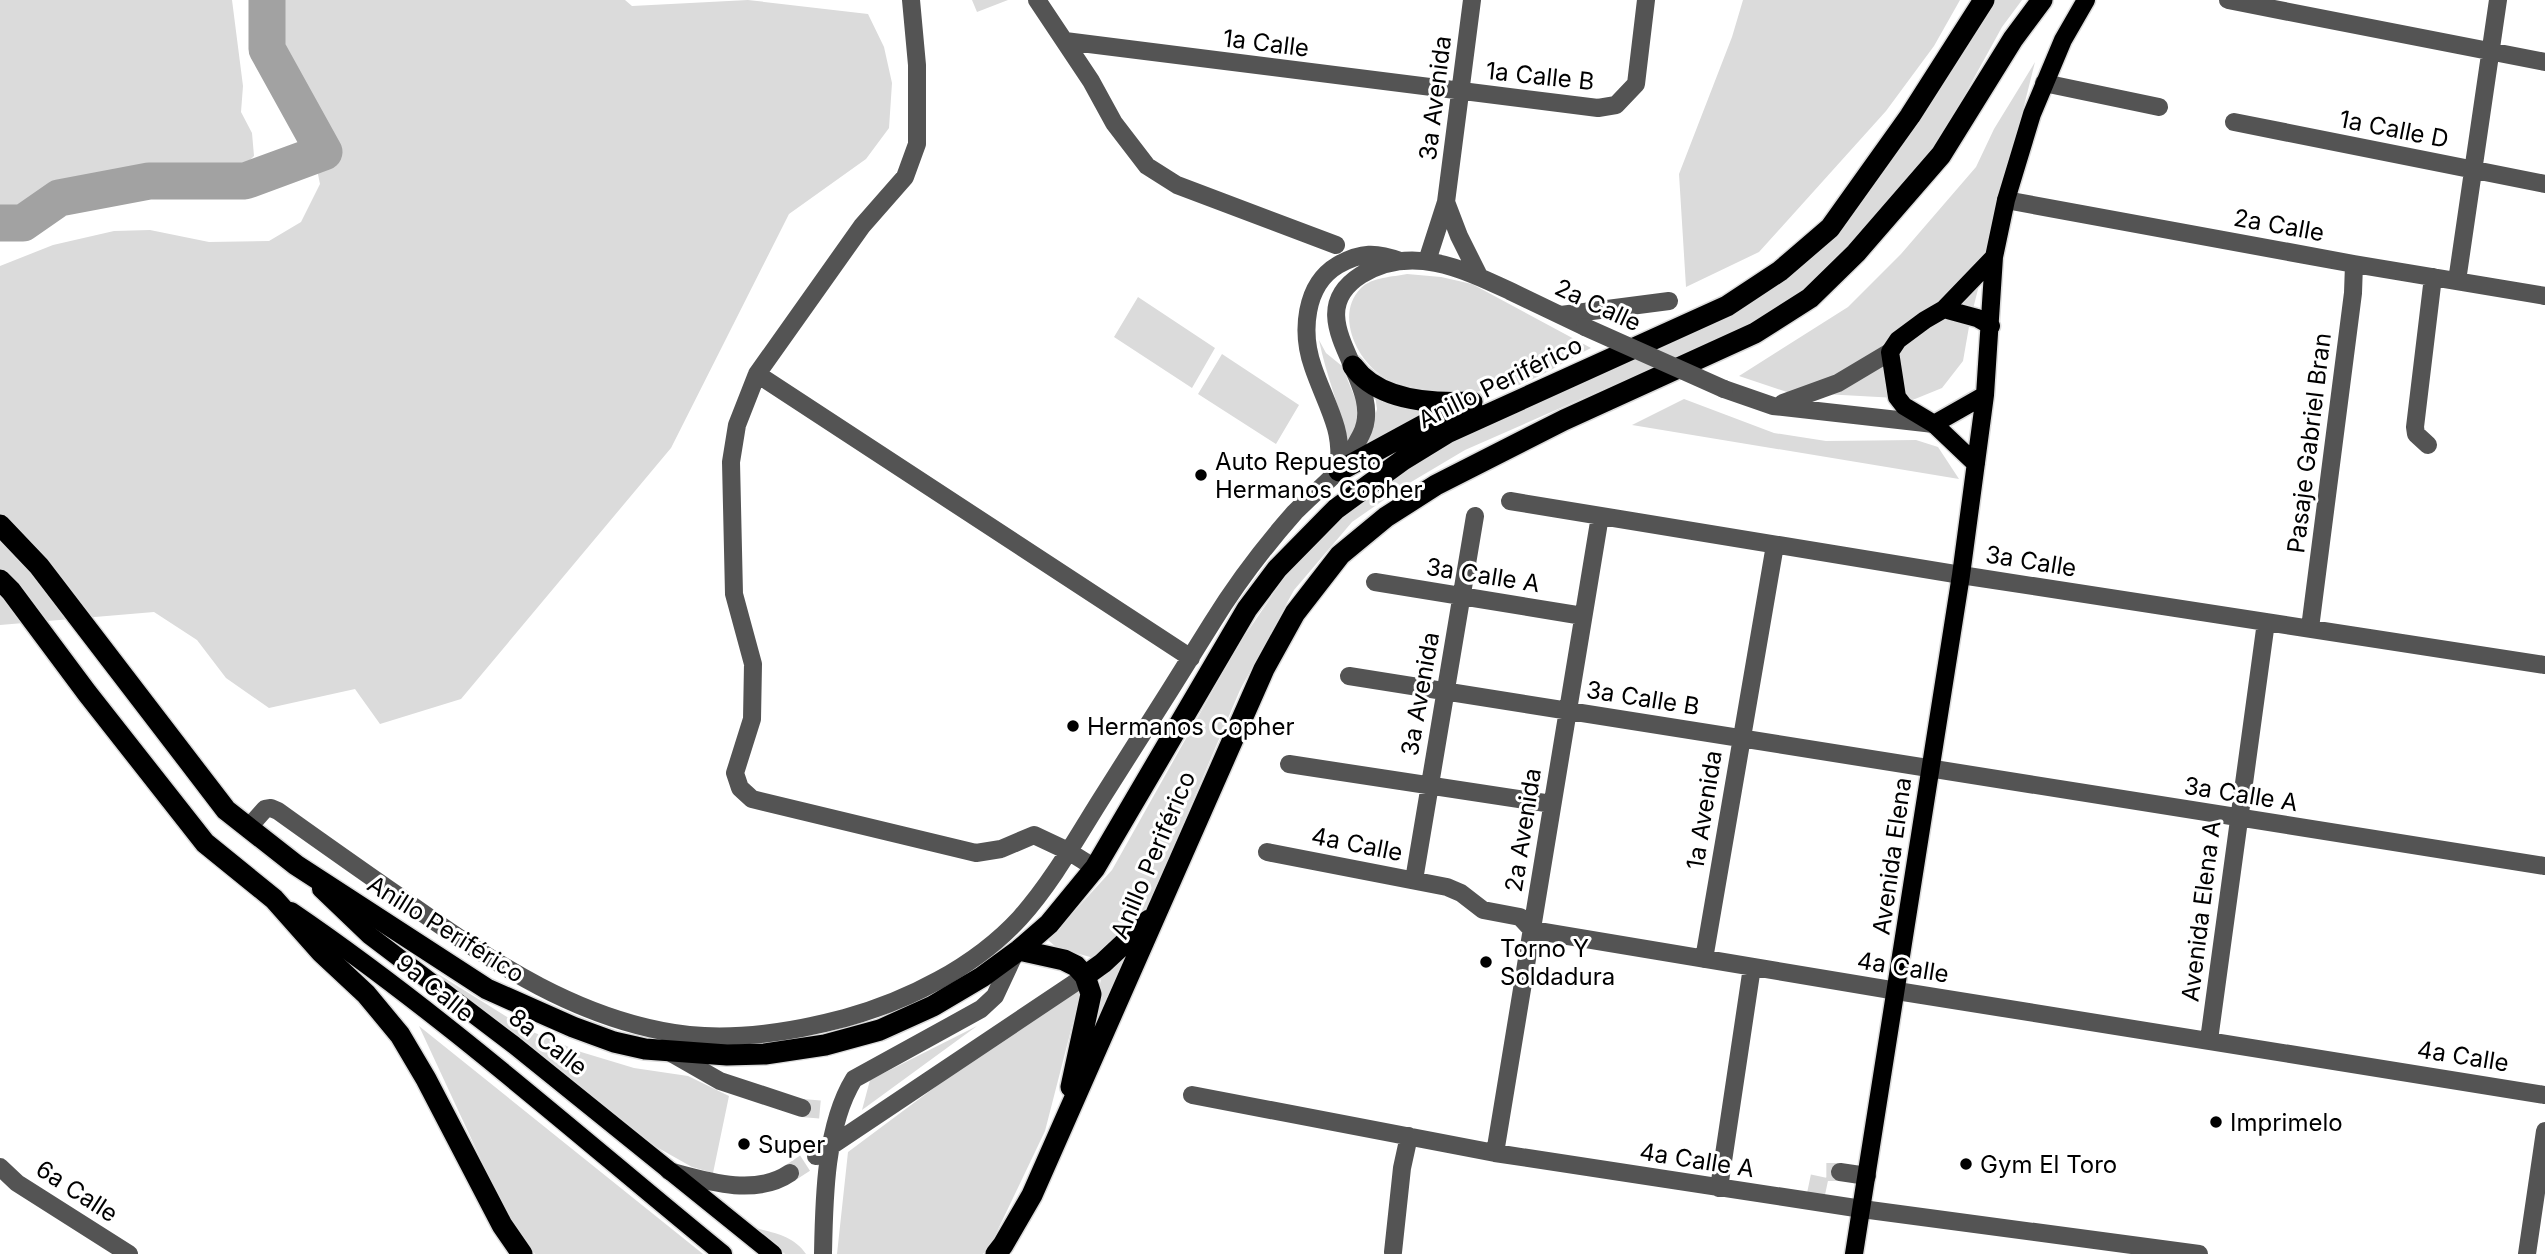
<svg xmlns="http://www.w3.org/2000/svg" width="2545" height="1254" viewBox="0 0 2545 1254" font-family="Inter,sans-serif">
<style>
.green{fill:#dbdbdb}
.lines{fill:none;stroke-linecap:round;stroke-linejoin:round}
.river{stroke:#a2a2a2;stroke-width:37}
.minor-tunnel{stroke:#d9d9d9;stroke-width:18;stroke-dasharray:18 9;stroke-linecap:butt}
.major-casing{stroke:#dbdbdb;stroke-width:21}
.highway-casing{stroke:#dbdbdb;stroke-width:24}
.minor{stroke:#545454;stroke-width:18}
.major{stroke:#000;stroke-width:18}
.highway{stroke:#000;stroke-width:21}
.minor-bridge{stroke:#545454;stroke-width:18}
.poi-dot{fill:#000;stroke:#fff;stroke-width:2.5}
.labels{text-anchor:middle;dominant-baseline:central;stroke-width:6;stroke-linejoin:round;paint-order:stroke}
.street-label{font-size:24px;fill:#000;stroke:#fff}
.poi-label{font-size:24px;fill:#000;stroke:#fff;text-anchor:start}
</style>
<rect width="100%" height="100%" fill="#fff"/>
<path class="green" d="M0 0H232L243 86 241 112 252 133 254 156 228 182 197 194 60 195 0 210Z
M274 0H625L632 6 748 0 868 14 884 47 892 83 889 128 866 159 789 214 671 448 461 699 380 724 355 689 269 708 226 678 197 640 154 612 0 625V266L53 245 114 231 150 230 209 242 269 241 301 222 320 184 308 126 281 76 277 11Z
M972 0H1008L977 12Z
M1743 0H1960L1934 46 1886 111 1759 252 1686 287 1679 174 1732 37Z
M1993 0H2022L2002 27 1935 149 1851 246 1803 289 1743 328 1465 450 1401 488 1352 522 1294 590 1240 690 1148 906 1094 958 1057 948 1048 940 1112 870 1239 644 1282 581 1344 513 1393 478 1456 441 1731 316 1788 278 1839 234 1916 127Z
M2035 62 1970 321 1963 361 1942 388 1915 399 1787 392 1739 376 1848 307 1901 254 1976 167 1994 129Z
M1407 274 1441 277 1472 284 1591 348C1567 360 1543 376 1519 385 1488 396 1409 394 1382 376 1356 359 1335 314 1361 288 1372 277 1393 277 1407 274Z
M1138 297 1215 348 1192 388 1114 337Z
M1319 340 1326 353 1342 366 1357 403V424L1348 443C1340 408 1326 375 1319 340Z
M1222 354 1299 405 1276 444 1198 394Z
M1375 395 1438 412 1367 446 1377 409Z
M1684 399 1774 433 1826 441 1916 440 1938 447 1959 479 1632 425Z
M1131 951 1092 1034 1101 978Z
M438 974 528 1030 581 1052 634 1068 688 1076 729 1096 713 1173 692 1167 637 1136Z
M1072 985 1081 991 1045 1131 991 1244 983 1254H837L848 1152Z
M419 1026 703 1254H535L510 1222Z
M977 1026 862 1110 870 1080Z
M755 1228C775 1233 794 1236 806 1254H785Z"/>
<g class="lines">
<path class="river" d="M0 223H23L59 198 149 181H245L324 152 267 49V0"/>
<path class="minor-tunnel" d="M802 1108 825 1110
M790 1173 816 1156
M1816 1194 1820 1175 1823 1172H1840"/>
<defs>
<path id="major" d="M1944 309 1977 318 1991 326
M1934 424 1985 395
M1976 464 1934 424 1904 406 1897 397 1890 352 1898 340 1925 320 1944 309 1994 257
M321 889 369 935 514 1045 773 1254
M291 911C441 1013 582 1139 723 1254
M1854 1254 1961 575 1985 395 1994 257 2006 200 2032 114 2063 40 2086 0"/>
<path id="highway" d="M1353 366C1378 401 1432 404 1472 402
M1339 471 1429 422 1473 410
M0 525 39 566 226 810 296 865 487 989 573 1027 614 1042 645 1049 727 1055 765 1054 825 1045 880 1030 933 1006 982 977 1019 950 1049 924 1095 868 1247 609 1277 569 1336 509 1403 460 1447 433 1727 306 1780 271 1830 228 1910 116 1984 0
M0 580 11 591 87 693 205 843 274 899 321 952 366 994 400 1035 426 1079 502 1225 522 1254
M1019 950 1064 960 1076 966 1085 976 1091 994 1071 1087
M1085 976 1103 963 1149 920
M996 1254 1003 1245 1032 1195 1264 669 1295 613 1340 555 1386 517 1436 485 1564 420 1755 333 1810 298 1856 253 1941 155 2013 39 2042 0"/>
</defs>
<use href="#major" class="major-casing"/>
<use href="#highway" class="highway-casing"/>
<path class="minor" d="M911 0 917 65V144L905 177 862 226 757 374 737 425 731 462 734 594 753 664 752 719 735 773 740 788 752 799 976 853 1001 849 1034 835 1068 851 1095 868
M1037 0 1091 81 1114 123 1147 166 1177 185 1336 245
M2228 0 2545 62
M1065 41 1598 108 1616 105 1636 84 1646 0
M2044 83 2159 107
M2234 122 2545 184
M2006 200 2354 264 2545 296
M1446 202 1459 236 1479 276
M1427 261 1446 202 1472 0
M2457 281 2498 0
M1561 315 1669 301
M757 374 1191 658
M1724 389 1773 406 1934 424
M1783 403 1838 383 1890 352
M2428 445 2416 434 2415 427 2433 277
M1339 471C1340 456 1340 442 1336 428 1330 407 1320 388 1313 367 1301 333 1304 285 1338 265 1361 252 1376 252 1400 261
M1510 501 1961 575 2545 665
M1375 582 1583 616
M2310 628 2353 293 2354 264
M1349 676 2545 866
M1289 764 1552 804
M249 827 265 809 271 808 278 811C321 842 364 872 407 902 492 962 582 1023 689 1035 739 1040 796 1031 845 1018 907 1001 975 967 1020 918 1053 881 1077 837 1103 796 1140 738 1176 681 1212 623 1236 584 1264 547 1295 512 1308 499 1322 487 1335 474 1346 464 1354 448 1361 435 1389 382 1293 318 1361 275 1411 244 1463 269 1510 291 1535 303 1560 315 1585 327
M1267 852 1447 887 1461 893 1483 910 1520 917 1532 930 1897 991 2545 1095
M1414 880 1475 516
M1704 959 1775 545
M2209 1040 2266 622
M671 1053 720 1081 802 1108
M1192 1095 1495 1153 1862 1209 2199 1254
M1495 1153 1600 516
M816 1156 1085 976
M0 1167 17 1183 129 1254
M669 1171C706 1181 755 1197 790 1173
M1840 1172 1867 1176
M1719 1188 1752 967
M1393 1252 1402 1168 1409 1136
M823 1254C824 1200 825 1126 854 1079L981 1009 995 996 1015 953
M2527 1254 2545 1131"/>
<use href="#major" class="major"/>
<use href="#highway" class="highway"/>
<path class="minor-bridge" d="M1585 327 1724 389"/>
</g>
<g class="poi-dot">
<circle cx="1201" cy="475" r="7"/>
<circle cx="1073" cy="726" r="7"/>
<circle cx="1486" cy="962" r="7"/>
<circle cx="2216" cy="1122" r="7"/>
<circle cx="744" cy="1144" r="7"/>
<circle cx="1966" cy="1164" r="7"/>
</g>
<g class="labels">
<g class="street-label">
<text transform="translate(1266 43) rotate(7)">1a Calle</text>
<text transform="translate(1540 76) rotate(6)">1a Calle B</text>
<text transform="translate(1435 98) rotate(-83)">3a Avenida</text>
<text transform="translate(2394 129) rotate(11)">1a Calle D</text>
<text transform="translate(2279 225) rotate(10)">2a Calle</text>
<text transform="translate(1598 305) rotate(25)">2a Calle</text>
<text transform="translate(1500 382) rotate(-26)">Anillo Periférico</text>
<text transform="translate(2309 443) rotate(-83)">Pasaje Gabriel Bran</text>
<text transform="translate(2031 561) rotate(9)">3a Calle</text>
<text transform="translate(1483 575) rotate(9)">3a Calle A</text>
<text transform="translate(1420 694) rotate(-80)">3a Avenida</text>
<text transform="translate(1643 698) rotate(9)">3a Calle B</text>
<text transform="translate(2241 794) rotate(9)">3a Calle A</text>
<text transform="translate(1704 810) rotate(-81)">1a Avenida</text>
<text transform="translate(1523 830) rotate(-81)">2a Avenida</text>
<text transform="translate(1357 844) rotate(11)">4a Calle</text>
<text transform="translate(1153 855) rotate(-67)">Anillo Periférico</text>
<text transform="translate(1892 856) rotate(-82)">Avenida Elena</text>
<text transform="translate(2201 911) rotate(-83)">Avenida Elena A</text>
<text transform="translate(446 929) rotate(32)">Anillo Periférico</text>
<text transform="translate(1903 967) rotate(9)">4a Calle</text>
<text transform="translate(435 988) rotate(39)">9a Calle</text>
<text transform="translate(548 1042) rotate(38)">8a Calle</text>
<text transform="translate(2463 1056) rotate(9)">4a Calle</text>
<text transform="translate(1697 1160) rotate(9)">4a Calle A</text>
<text transform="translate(77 1191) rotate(33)">6a Calle</text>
</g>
<g class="poi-label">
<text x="1215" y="461">Auto Repuesto<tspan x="1215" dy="28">Hermanos Copher</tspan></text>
<text x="1087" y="726">Hermanos Copher</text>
<text x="1500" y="948">Torno Y<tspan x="1500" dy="28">Soldadura</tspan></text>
<text x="2230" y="1122">Imprimelo</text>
<text x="758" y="1144">Super</text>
<text x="1980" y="1164">Gym El Toro</text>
</g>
</g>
</svg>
